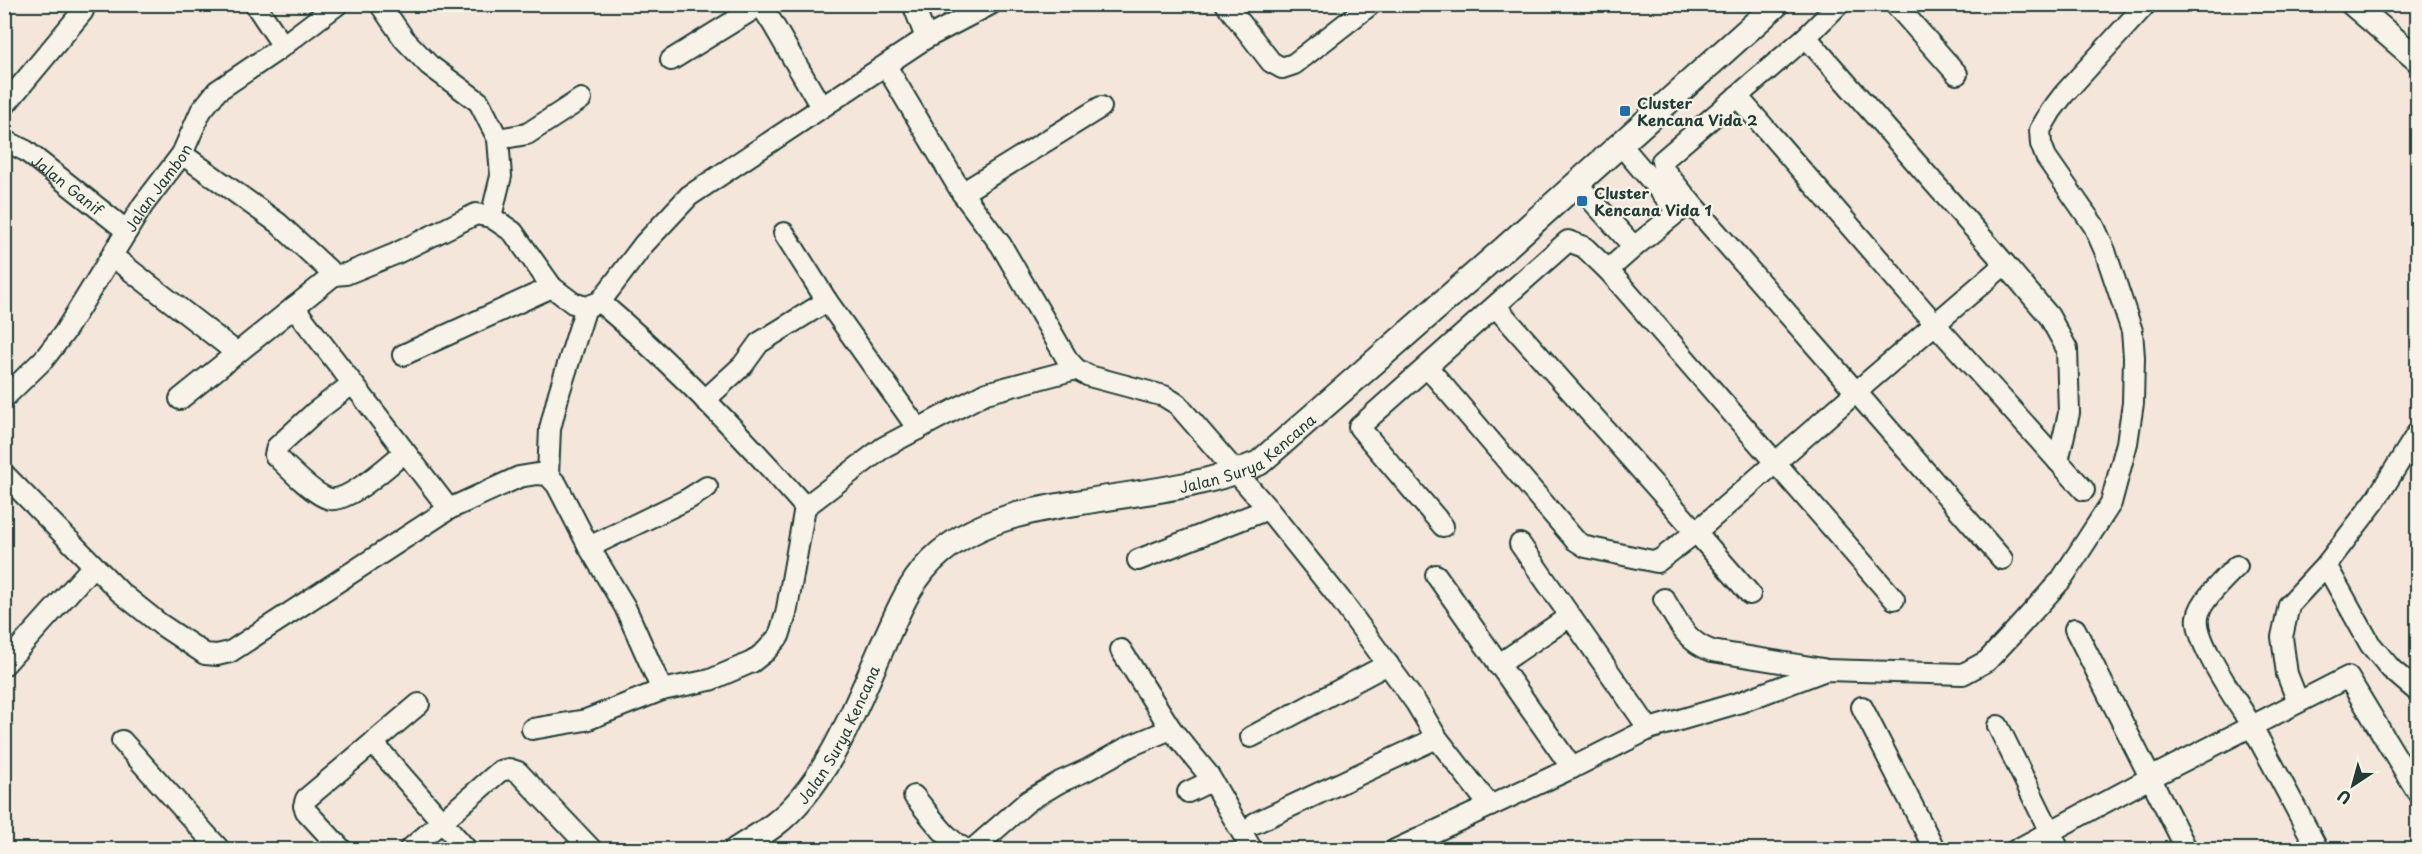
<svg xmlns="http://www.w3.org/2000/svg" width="2422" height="854" viewBox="0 0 2422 854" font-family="'Playpen Sans',sans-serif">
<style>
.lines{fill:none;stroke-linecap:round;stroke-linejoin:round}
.minor-casing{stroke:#1f3d34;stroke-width:24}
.tertiary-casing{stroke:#1f3d34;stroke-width:28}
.minor{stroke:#f7f3e8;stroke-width:20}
.tertiary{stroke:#f7f3e8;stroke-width:24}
.poi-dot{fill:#1f6fb2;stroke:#f7f3e8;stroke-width:2}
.labels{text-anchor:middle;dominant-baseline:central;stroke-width:4.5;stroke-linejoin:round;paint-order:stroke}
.poi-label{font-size:15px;font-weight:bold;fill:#1f3d34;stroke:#f7f3e8;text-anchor:start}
.street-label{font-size:15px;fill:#1f3d34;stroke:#f7f3e8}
</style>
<rect width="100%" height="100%" fill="#f5e6dc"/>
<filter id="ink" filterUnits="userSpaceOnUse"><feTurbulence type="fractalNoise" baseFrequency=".0167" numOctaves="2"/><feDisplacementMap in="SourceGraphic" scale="12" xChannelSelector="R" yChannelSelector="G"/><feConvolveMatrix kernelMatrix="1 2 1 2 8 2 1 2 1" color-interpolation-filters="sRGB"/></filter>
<g filter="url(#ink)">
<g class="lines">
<defs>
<g id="minor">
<path d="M255 4 283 46"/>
<path d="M380 4 404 39 429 65 479 102 498 139 501 176 491 217"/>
<path d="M760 4 773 24 821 107"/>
<path d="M913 4 926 38"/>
<path d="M1226 4 1271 62 1282 68 1294 64 1371 4"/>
<path d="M1895 4 1957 74"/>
<path d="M1806 37 2005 264 1856 392 2002 559"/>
<path d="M671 60 760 5"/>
<path d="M886 66 962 193 1001 245 1067 359 1076 369 1089 376 1164 396 1177 404 1268 509 1340 599 1416 703 1437 738 1490 806"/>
<path d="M1737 96 1935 324 2084 490"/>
<path d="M4 106 83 11 77 4"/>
<path d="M498 139 527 134 581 99"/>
<path id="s1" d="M4 140 26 151 127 231"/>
<path d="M1621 145 1678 212"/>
<path d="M182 154 278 223 334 275 346 274 395 254 476 214 491 217 513 232 552 287 573 303 586 307 600 302 644 244 689 196 926 38 991 4"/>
<path d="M1577 184 1634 247"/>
<path d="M962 193 1101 107"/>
<path d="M784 233 827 301 918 429"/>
<path d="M112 256 237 353"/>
<path d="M2005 264 2049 316 2067 349 2069 413 2058 461"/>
<path d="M1608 270 1634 247 1690 202"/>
<path d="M600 302C674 365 741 434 805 507"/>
<path d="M294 307 449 509"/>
<path d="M1496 307 1696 532 1856 392 1690 202 1664 170 1662 161 1806 37 1839 4"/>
<path d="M403 355 552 287"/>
<path d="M1428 368 1575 540 1586 547 1657 562 1696 532 1750 594"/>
<path d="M352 384 314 413 277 447 275 455C286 466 315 496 330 499 350 502 390 464 405 452"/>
<path id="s2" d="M4 398 44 359 64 333 143 205 182 154 201 111 217 91 276 51 338 4"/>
<path d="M180 399 334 275"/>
<path d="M705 400 743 365 759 343 827 301"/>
<path d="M4 474 120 592 160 624 205 654 217 655 230 652 449 509 519 477 537 474 548 475 557 485 589 547 625 607 662 690"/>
<path d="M548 475 550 429 559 393 586 307"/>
<path d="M1443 526 1359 427 1568 241 1584 247 1608 270 1894 599"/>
<path d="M1520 544 1649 729"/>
<path d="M589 547 688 499 707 487"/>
<path d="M1138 560 1268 509"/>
<path d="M2326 565 2370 644 2391 669 2418 692"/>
<path d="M2237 566C2226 577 2200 601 2198 617 2194 642 2239 703 2252 727 2275 768 2296 809 2318 850"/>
<path d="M1436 575 1572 768"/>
<path d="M1664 599C1679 623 1685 641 1712 651L1823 669"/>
<path d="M2075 629 2187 850"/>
<path d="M1121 650 1171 729 1208 774 1252 850"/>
<path d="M4 665 93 566"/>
<path d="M1498 665 1570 616"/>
<path d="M2298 702 2287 674 2282 637 2289 605 2326 565 2375 501 2418 432"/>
<path d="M1862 707 1935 850"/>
<path d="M1998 726 2059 850"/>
<path d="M532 729 586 720 662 690 710 680 752 662 766 651 779 636 786 614 805 507 884 447 986 393 1076 369"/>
<path d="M1251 737 1388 664"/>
<path d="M122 741 220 850"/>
<path d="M373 743 467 850"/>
<path d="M1188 792 1211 781"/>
<path d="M914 796C927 811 949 845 969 850"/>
<path d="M1255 823 1437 738"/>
<path d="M342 850 306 811 304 806 306 799 419 704"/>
<path d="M409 850 500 771 509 769 518 772 592 850"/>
<path d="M972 850 1028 801 1060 782 1087 770 1130 746 1171 729"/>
<path d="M1395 850 1572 768 1649 729 1741 702 1826 670 1963 674 1987 661 2016 630 2061 580 2111 503 2127 443 2133 403 2134 357 2132 331 2105 251 2094 226 2046 157 2041 144 2040 130 2051 111 2064 94 2146 4"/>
<path d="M2016 850 2150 778 2348 677 2418 793"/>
</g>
<g id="tertiary">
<path d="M2353 4 2418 60"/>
<path id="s3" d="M736 850C748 842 762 834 774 825 828 784 856 705 883 645 898 612 911 577 940 553 981 519 1031 510 1082 502 1142 492 1203 487 1259 463L1505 248 1777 4"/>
</g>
</defs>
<use href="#minor" class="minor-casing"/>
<use href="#tertiary" class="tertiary-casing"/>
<use href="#minor" class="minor"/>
<use href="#tertiary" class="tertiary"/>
</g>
</g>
<g class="poi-dot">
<rect x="1619" y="105" width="12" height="12" rx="3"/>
<rect x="1576" y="195" width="12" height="12" rx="3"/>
</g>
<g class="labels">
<g class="poi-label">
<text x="1637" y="102">Cluster<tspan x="1637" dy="17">Kencana Vida 2</tspan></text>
<text x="1594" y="192">Cluster<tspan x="1594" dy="17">Kencana Vida 1</tspan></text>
</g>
<g class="street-label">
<text stroke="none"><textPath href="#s1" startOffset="78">Jalan Ganif</textPath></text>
<text stroke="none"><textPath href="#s2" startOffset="262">Jalan Jambon</textPath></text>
<text stroke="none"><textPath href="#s3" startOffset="696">Jalan Surya Kencana</textPath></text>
<text stroke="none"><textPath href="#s3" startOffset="158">Jalan Surya Kencana</textPath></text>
</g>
</g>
<rect width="2422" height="854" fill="none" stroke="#f7f3e8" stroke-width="24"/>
<rect x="12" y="12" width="2398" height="830" fill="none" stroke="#1f3d34" stroke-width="2" filter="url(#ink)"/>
<g transform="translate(2353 785) rotate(216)" stroke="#f7f3e8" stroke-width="4.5" paint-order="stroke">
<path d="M0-4.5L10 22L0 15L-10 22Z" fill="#1f3d34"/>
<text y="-9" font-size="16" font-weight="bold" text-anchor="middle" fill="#1f3d34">U</text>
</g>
</svg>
